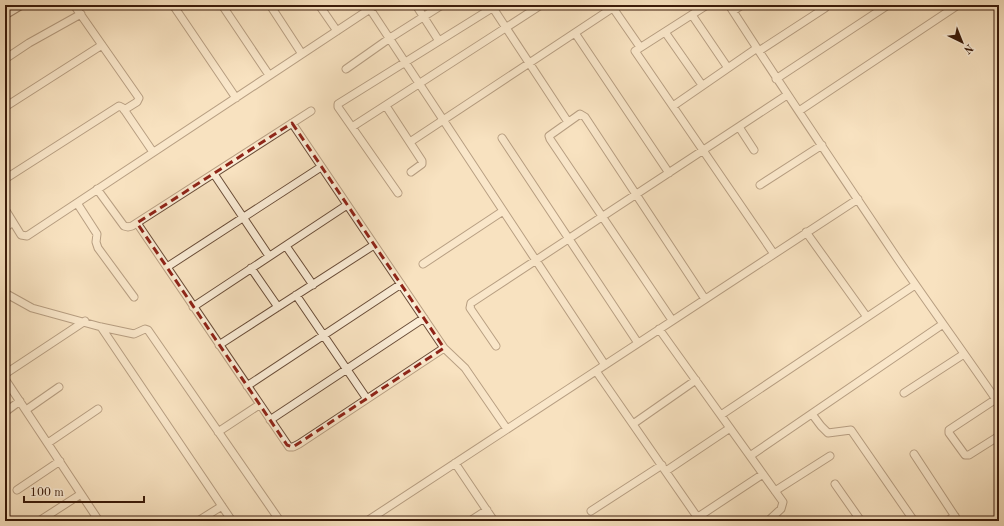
<svg xmlns="http://www.w3.org/2000/svg" width="1004" height="526" viewBox="0 0 1004 526" font-family="'Old Standard TT',serif">
<style>
.lines{fill:none;stroke-linecap:round;stroke-linejoin:round}
.street-casing{stroke:#6a4d38;stroke-width:9}
.secondary-casing{stroke:#3b1b0a;stroke-width:11}
.street{stroke:#faecd6;stroke-width:7}
.secondary{stroke:#faecd6;stroke-width:9}
.marked{fill:none;stroke:#8f2418;stroke-width:3;stroke-dasharray:8 5;stroke-linejoin:round}
</style>
<rect width="100%" height="100%" fill="#f8e2c0"/>
<filter id="stains"><feTurbulence type="fractalNoise" baseFrequency=".005" numOctaves="4"/><feColorMatrix values="0 0 0 0 .2 0 0 0 0 .09 0 0 0 0 .02 0 0 0 .5 -.17"/></filter>
<radialGradient id="worn" r=".72"><stop offset=".6" stop-color="#630" stop-opacity="0"/><stop offset="1" stop-color="#630" stop-opacity=".3"/></radialGradient>
<g class="lines">
<defs>
<path id="street" d="M74 5 139 98 137 102 124 110
M173 5 236 98
M222 5 269 75
M270 5 302 54
M319 5 337 31
M416 5 439 41
M707 5 635 51 774 254
M729 5C783 89 839 172 895 255 929 305 965 354 999 404
M368 6 605 365
M493 8 568 122
M613 8 640 47
M733 11 742 5
M692 15 728 68
M665 32 702 85
M575 33 669 173
M759 51 825 8 827 5
M5 59 29 43 81 14
M346 69 390 38 442 5
M776 79 888 5
M386 106 422 161V164L411 172
M673 106 757 48
M5 107 102 45
M799 111 958 5
M292 123 444 348 465 368 507 429
M352 127 541 5
M739 127 754 150
M502 138 638 343
M410 142 617 5
M214 174 269 256
M5 179 119 106 123 108 153 152
M760 185 822 145
M97 189 124 226 128 227 132 226 311 111
M398 193 338 107V104L497 5
M77 203 97 234 96 242 98 248 134 297
M5 209 21 235 27 236 376 5
M137 223 289 447H293L299 444 444 348
M5 228 13 222
M806 232 867 317
M286 246 313 285
M423 264 503 211
M167 267 321 167
M251 268 278 307
M5 293 32 308 101 327 134 334 145 329 148 330 280 521
M296 295 367 399
M193 307 347 205
M672 320 550 139 549 136 580 114 585 117 705 299
M101 327 232 521
M659 329 783 502 781 509 768 521
M219 345 374 245
M496 346 470 308 471 303 787 95
M596 371 700 521
M5 374 85 321
M5 379 99 521
M247 386 401 284
M904 393 964 354
M996 399 949 430V433L965 455H969L999 436
M26 410 59 387
M5 412 20 401
M812 414 821 426 828 433 851 430 914 521
M721 415 915 285
M270 420 424 318
M633 424 696 380
M218 432 259 405
M48 443 98 409
M914 454 958 521
M750 456 943 324
M455 463 494 521
M666 471 730 428
M835 484 861 521
M17 490 60 461
M775 491 830 456
M591 511 662 465
M39 521 81 494
M198 521 222 506
M367 521 858 199
M470 521 487 510
M692 521 763 474
M947 521 955 516"/>
<path id="secondary" d="M5 14 20 5"/>
</defs>
<use href="#street" class="street-casing"/>
<use href="#secondary" class="secondary-casing"/>
<use href="#street" class="street"/>
<use href="#secondary" class="secondary"/>
</g>
<path d="M0 0H1004V526H0ZM292 123 444 348 293 447 287 445 137 223Z" fill="#f8e2c0" fill-opacity=".55" fill-rule="evenodd"/>
<path class="marked" d="M292 123 444 348 293 447 287 445 137 223Z"/>
<rect width="1004" height="526" fill="none" stroke="#f8e2c0" stroke-width="20"/>
<rect x="6" y="6" width="992" height="514" fill="none" stroke="#3b1b0a" stroke-width="2"/>
<rect x="10" y="10" width="984" height="506" fill="none" stroke="#3b1b0a"/>
<g transform="translate(962 42) rotate(137)" stroke="#faecd6" stroke-width="3" paint-order="stroke">
<path d="M0-3L7 15L0 10L-7 15Z" fill="#3b1b0a"/>
<text y="-6" font-size="11" font-weight="bold" text-anchor="middle" fill="#3b1b0a">N</text>
</g>
<path d="M24 496v6h120v-6" fill="none" stroke="#3b1b0a" stroke-width="2"/>
<text x="30" y="496" font-size="12" fill="#3b1b0a" stroke="#faecd6" stroke-width="3" paint-order="stroke">100 m</text>
<rect width="100%" height="100%" filter="url(#stains)"/>
<rect width="100%" height="100%" fill="url(#worn)"/>
</svg>
